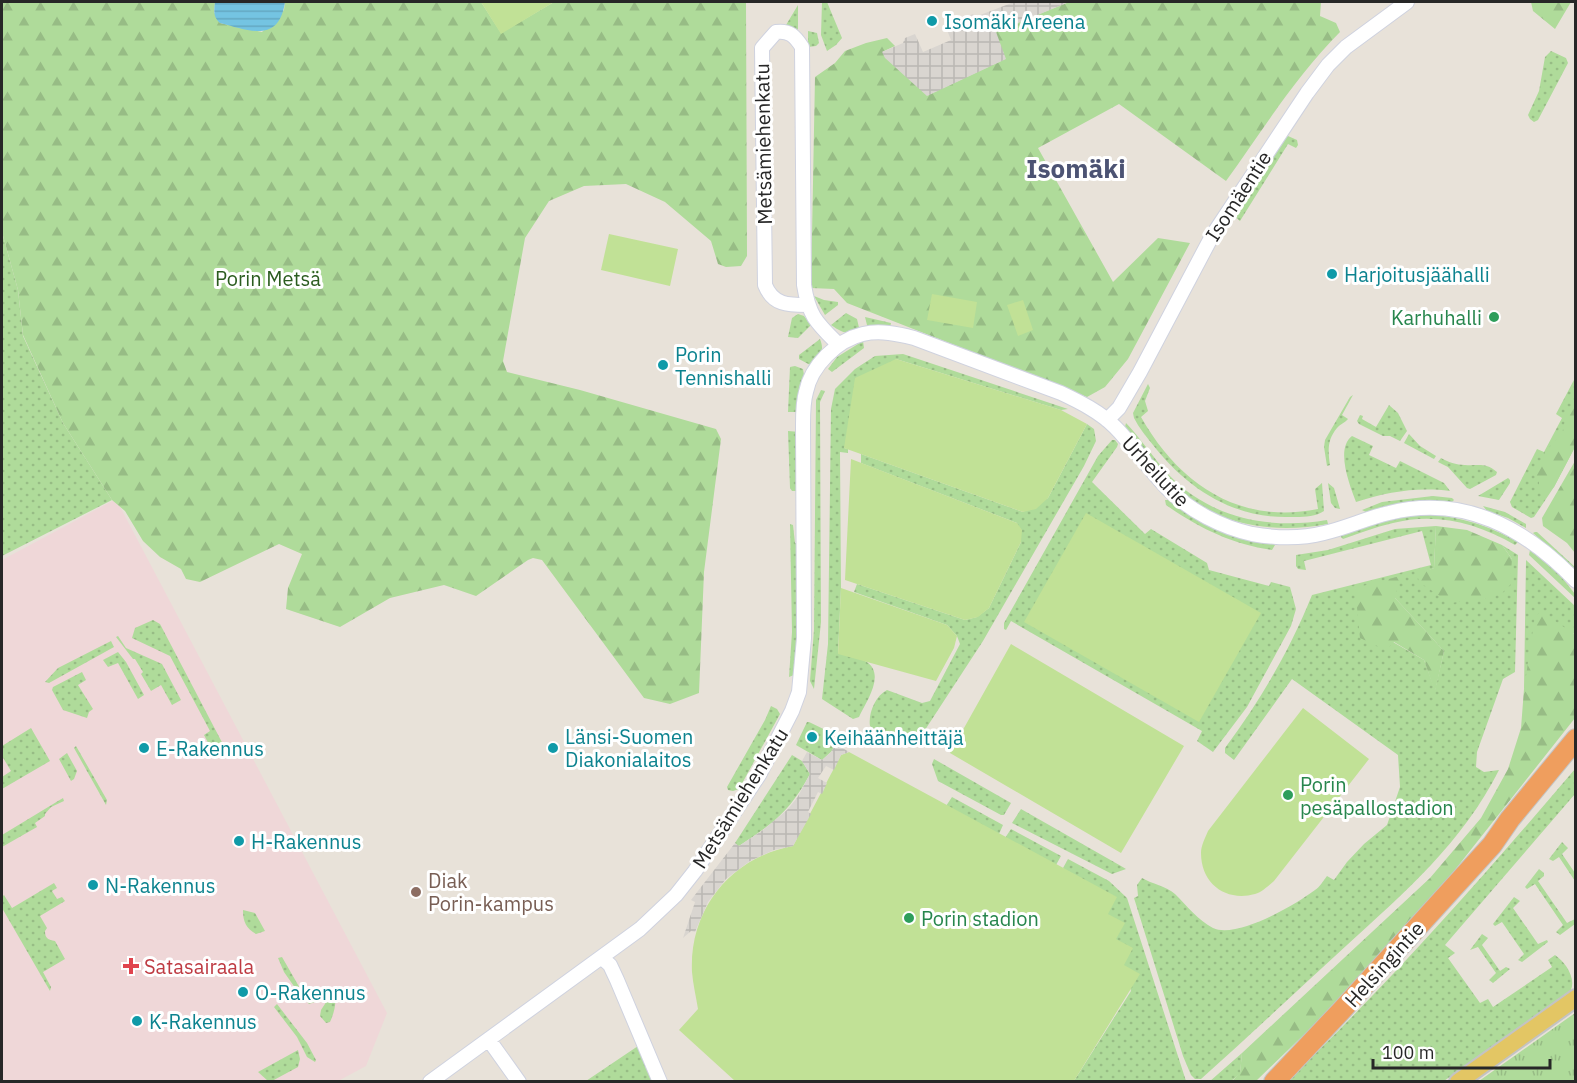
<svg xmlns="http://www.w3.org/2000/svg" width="1577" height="1083" viewBox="0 0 1577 1083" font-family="'IBM Plex Sans',sans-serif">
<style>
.medical{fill:#efd7d8}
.grass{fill:url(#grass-dots);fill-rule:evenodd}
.forest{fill:url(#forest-firs)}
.park{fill:url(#park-tufts)}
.pitch{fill:#c1e196}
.plaza{fill:url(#plaza-grid)}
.water{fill:url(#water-rules)}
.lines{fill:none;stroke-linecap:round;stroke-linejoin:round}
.minor-casing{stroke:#cfd2df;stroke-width:16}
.major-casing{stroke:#c3c3c3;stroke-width:20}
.highway-casing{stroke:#c3c3c3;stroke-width:22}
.minor{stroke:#fff;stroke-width:14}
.major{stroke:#e3c664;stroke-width:16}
.highway{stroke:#ef9e5e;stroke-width:20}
.culture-dot{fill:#0f9aa8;stroke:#fff;stroke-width:2}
.leisure-dot{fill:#2e9e5b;stroke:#fff;stroke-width:2}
.education-dot{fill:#8d6e63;stroke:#fff;stroke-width:2}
.health-dot{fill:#e0444e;stroke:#fff;stroke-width:2}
.labels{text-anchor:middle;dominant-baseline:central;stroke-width:6;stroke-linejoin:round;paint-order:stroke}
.culture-label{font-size:20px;fill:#0d838f;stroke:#fff;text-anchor:start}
.street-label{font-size:20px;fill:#272727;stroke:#fff}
.park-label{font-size:20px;fill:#2b5c1f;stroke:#fff}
.leisure-label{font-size:20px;fill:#27864d;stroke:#fff;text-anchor:start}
.education-label{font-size:20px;fill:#785e54;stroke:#fff;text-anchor:start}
.health-label{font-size:20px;fill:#be3a42;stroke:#fff;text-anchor:start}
.district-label{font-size:26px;font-weight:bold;fill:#4c5373;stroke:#fff}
</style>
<defs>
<pattern id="grass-dots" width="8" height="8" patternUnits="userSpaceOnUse" patternTransform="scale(1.5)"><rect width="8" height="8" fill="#afdb9a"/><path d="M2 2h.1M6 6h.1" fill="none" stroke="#97bc85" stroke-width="1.8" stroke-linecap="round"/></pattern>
<pattern id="forest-firs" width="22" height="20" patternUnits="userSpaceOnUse" patternTransform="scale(1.5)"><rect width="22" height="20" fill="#afdb9a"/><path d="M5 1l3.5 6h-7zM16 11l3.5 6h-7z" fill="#97bc85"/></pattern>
<pattern id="park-tufts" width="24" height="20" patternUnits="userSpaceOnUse" patternTransform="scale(1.5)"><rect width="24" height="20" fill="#afdb9a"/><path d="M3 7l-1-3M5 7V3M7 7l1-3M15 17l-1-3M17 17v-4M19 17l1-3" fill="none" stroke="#97bc85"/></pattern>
<pattern id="plaza-grid" width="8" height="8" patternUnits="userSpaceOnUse" patternTransform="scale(1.5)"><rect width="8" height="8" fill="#d9d5d0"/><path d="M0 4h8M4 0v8" fill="none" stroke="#bab7b3"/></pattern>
<pattern id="water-rules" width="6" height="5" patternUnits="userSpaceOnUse" patternTransform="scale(1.5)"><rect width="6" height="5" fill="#74c4e2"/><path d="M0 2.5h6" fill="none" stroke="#64a8c2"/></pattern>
</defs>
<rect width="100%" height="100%" fill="#e8e2d9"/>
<path class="medical" d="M116 499 387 1013 366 1066 338 1081 2 1082V560Z"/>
<path class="grass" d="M822 2H827L842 38 836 45 827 51 821 35Z
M798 5V29L797 30 786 25Z
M808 31 817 33 819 43 816 46 808 47Z
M1551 51 1566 58 1568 63 1538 120 1534 122 1530 119 1528 115 1539 91 1545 57Z
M1288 136 1297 140 1298 145 1296 148 1288 144 1240 221 1233 215 1284 138Z
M2 232 18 290 23 336 63 423 112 500 2 556Z
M814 296 824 300 838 302V305L825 315Z
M846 313 857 319 860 332C847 335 841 332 831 325Z
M798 314 804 316 811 325 798 338 788 337 792 318Z
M865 317 891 323 890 328 868 329Z
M820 339C825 351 820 357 812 366L799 359V355Z
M863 341 864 348 832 372 828 369 837 357Z
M903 354 1068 409 1061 410 896 359 844 448 848 449V453L840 452 841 588 838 653C846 656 857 657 865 661 887 673 866 702 859 717L853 719 822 699 828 644 831 409 835 389 855 369 875 356Z
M795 366 803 369 804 375 797 412H788L790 367Z
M1575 378V447L1554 487 1534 517 1531 518 1512 507 1510 502 1537 449 1544 452 1562 418 1556 414Z
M1148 384 1150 388 1145 401 1148 411 1141 417C1179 484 1239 525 1318 509L1315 489 1322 483 1324 511C1314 518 1299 517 1288 517 1231 518 1186 487 1153 445 1146 436 1139 428 1134 418L1133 413Z
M821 390 825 391 820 402 821 622 814 689 810 681 814 630 816 400Z
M1353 395 1342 415 1348 419C1345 423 1340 424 1337 428 1327 440 1328 451 1330 465L1327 466 1324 447 1325 440 1350 397Z
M1389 405 1398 413 1407 431 1400 441 1390 436H1383L1359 424 1357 421 1360 415 1363 416 1362 419 1376 427Z
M1126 423C1141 439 1153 457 1167 473 1209 518 1268 530 1327 520L1328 524C1268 535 1207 524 1164 477 1151 462 1139 445 1127 430L1125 427Z
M1087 424 1094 429 1096 441 1084 466 983 641 923 733 912 740 878 732 870 726C868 714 875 696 887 690L922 703 930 701 960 644 957 636 947 625 854 592 857 584 965 620 977 617 989 608 1021 542 1017 523 861 463V454L1023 512 1048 498Z
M788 431 800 432 797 491H792L790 488Z
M1409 434 1420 446 1436 456 1434 459 1404 443Z
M1352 436 1373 446 1369 455 1396 468 1400 461 1444 483 1450 491C1416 487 1388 492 1356 502 1350 486 1335 449 1352 436Z
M1112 440H1115L1118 444 1117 447 1092 482 1145 534 1151 529 1207 563 1209 570 1269 586 1271 582 1290 587 1296 609 1291 626 1247 707 1213 752 1197 741 1202 731 1011 621 1006 630 1004 629V623L1098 456Z
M1441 458C1448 462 1456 465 1465 465 1479 466 1485 462 1497 472L1496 475 1470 489 1467 488 1448 467 1438 462Z
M1508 478 1510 480V483L1499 500 1478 496Z
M1328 483 1334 488 1340 509 1335 508 1331 503Z
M1433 496 1452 498 1454 500 1452 502H1406L1366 512 1362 510 1382 502Z
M1165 500H1168C1206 527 1227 537 1273 543L1275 545 1272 550C1231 544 1199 528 1166 505Z
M1483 506 1505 512 1526 524V528L1508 518 1487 511Z
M1426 514C1461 517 1488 525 1518 542L1515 545C1478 523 1435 512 1393 523 1376 527 1360 533 1343 539L1341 537V536L1393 518Z
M790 524 793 525 795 543 800 545 799 634 794 675 789 677 792 632Z
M1436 526 1434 568 1418 575 1475 599H1484L1512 559 1502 545 1518 555 1515 672 1503 679 1477 752 1476 767 1484 772 1499 770C1462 843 1406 891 1347 945 1298 990 1250 1035 1201 1079H1195L1191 1075 1183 1056 1134 898 1138 896 1137 885 1142 878C1152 884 1166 886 1175 894 1187 906 1198 920 1213 928 1237 939 1295 905 1315 890 1320 887 1323 881 1327 876L1334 880 1347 862 1364 844 1387 825 1400 787 1398 755 1292 679 1234 760 1225 753V748C1260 701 1290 650 1312 595L1431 565 1422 531 1304 561 1306 570 1298 569 1296 566V555L1328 550 1395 529ZM1355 588 1395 598 1444 651 1435 690 1424 660 1393 642Z
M1535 532H1537L1575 567V570L1533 533Z
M1530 550 1560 575 1575 594V598L1529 555Z
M1526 560 1575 606 1576 637 1573 633 1524 689Z
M153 620 160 624 226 750 215 756 204 735 210 731 170 656 132 638 135 628Z
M118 636 126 648 162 664 181 700 172 705 161 685 151 691 141 674 143 672 135 659H133L116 637Z
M111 641 114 647 49 683 45 682 58 668Z
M118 652 126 662 144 695 138 699 118 663 108 667 103 660Z
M82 672 86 680 78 685 93 709 89 712 87 718 63 710 52 690 53 687Z
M771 706 777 709 780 714 739 789 733 791 728 790 727 787 765 720Z
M807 722H809L838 736 839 739 831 752 822 760 796 745Z
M31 728 50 761 2 789V777L11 771 2 756V746Z
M76 746 107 800 106 805 74 748Z
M67 753 77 771 74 779 71 781 59 759Z
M792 755 802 761 810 774C790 811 774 823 739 846L736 845 735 843Z
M934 759 1011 803 1004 815H1001L938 781 932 764Z
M1575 769V794L1445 945 1455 953 1448 958 1480 1003 1488 999 1493 1007 1552 967 1548 960 1555 955C1565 962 1576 977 1571 990L1444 1081 1286 1082C1389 984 1483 877 1575 769Z
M952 797 1003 825 999 834 946 806Z
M63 798 64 801 51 807 45 814V816L35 823 37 827 2 847V835Z
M1021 809 1121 866 1126 869 1112 874 1012 823Z
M1011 829 1061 856 1056 865 1005 838Z
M1562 842 1568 848 1562 854 1575 873V881L1559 857 1553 861 1549 859Z
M1068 859 1109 881 1127 898 1186 1081H1074L1131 991 1108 914 1063 868Z
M1539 869 1544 873V876L1538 881 1567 923 1575 919V924L1560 935 1556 932 1563 925 1535 884 1527 889 1525 887Z
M54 883 57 888 52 891 57 899 62 897 65 901 40 916 47 928 45 931C45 938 48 940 55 941L65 959 43 972 51 987 50 991 2 908V897L4 895 12 908Z
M1514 897 1520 901 1513 908 1538 944 1547 940 1548 942 1522 962 1518 960 1524 954 1502 922 1495 926 1493 924Z
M243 910 255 913 265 931 256 934C246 928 243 922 243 910Z
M1482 934 1488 938 1482 945 1500 971 1506 967 1510 969 1493 983 1489 980 1496 973 1478 947 1470 950Z
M282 957 305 997 316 996 315 1002 309 1004 298 992 284 972 278 958Z
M334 990C337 1001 335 1011 330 1022L326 1023 320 1016 321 1010Z
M277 1004 307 1043 316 1060 315 1062 307 1057 297 1037 274 1007Z
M638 1046 652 1081H586Z
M298 1050 300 1059 298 1067 272 1081H268L258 1072Z
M1242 1053 1240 1074 1231 1081 1209 1082Z"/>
<path class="forest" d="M2 2H215L214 12 220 23 262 32 284 10 285 2H481L501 33 554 2H746L747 256 741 266 726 267 718 264 711 241 665 202 626 184 584 186 549 201 525 238 503 361 507 372 580 390 716 429 721 439 704 572 699 693 670 704 644 698 542 560 533 558 528 560 476 596 444 585 390 598 340 627 286 609 288 588 302 554 279 544 200 582 186 579 181 569 160 557 143 541 125 511 112 500 63 423 23 335 18 290 2 232Z
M1069 2H1321L1320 16 1336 23 1340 32C1296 76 1262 131 1226 181L1119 104 1038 148 1113 282 1158 238 1190 243 1128 359 1105 387 1087 397 847 303 834 289 811 288 815 77 835 63 845 51 866 43 887 38 895 46 882 52 928 95 1005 59 995 32Z
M1531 2H1571L1555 29 1533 11Z
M1575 400V447L1554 487 1546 494 1539 486V480L1532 471 1542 461 1545 452 1562 433 1568 410Z
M1575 461V553L1567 543 1543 526 1542 518Z
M1436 526 1467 530 1502 545 1512 559 1510 585 1501 594 1484 599 1450 603 1419 582 1417 574 1434 568Z
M1400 576 1395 598 1444 651 1435 692 1424 660 1394 642 1386 650 1360 638 1355 588Z
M1541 612 1573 633 1576 637 1575 718 1435 895 1318 1021 1256 1081 1231 1082 1240 1073 1242 1053 1430 878 1481 818 1508 769 1521 728 1524 689 1535 616Z"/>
<path class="park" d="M1575 1013V1080L1479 1081Z"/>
<path class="pitch" d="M481 2H554L501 34Z
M609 234 678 249 670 286 601 270Z
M932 294 977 302 973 328 927 320Z
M1023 300 1033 330 1018 336 1007 305Z
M896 359 1061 410 1087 424 1048 498 1036 509 1023 512 844 448 855 378Z
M851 459 1017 523 1022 530 1021 542 989 608 978 617 965 620 845 580Z
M1086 513 1261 613 1199 722 1024 622Z
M841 588 947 625 957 636 954 648 936 681 838 654Z
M1011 644 1184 746 1121 853 950 753Z
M1303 708 1369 759 1274 881C1268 886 1262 892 1255 894 1226 902 1201 884 1201 853 1201 846 1205 838 1208 831Z
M849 752 1117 897 1108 914 1125 923 1116 939 1133 948 1124 965 1140 974 1074 1081H735L679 1030 698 1009C696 997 693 984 692 972 689 908 732 857 793 846L841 755Z"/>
<path class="plaza" d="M1014 2H1069L996 32 1006 59 927 96 885 58 882 52 903 43 905 38 915 34 923 52 951 40 945 25 973 14 975 17Z
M836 744 849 752 841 755 834 770 826 766 818 778 827 783 822 794 818 792 808 812 811 814 793 846 774 850 750 861 726 879 708 902 695 932 691 931 683 938 695 902 691 900 735 843 739 846 763 830 787 810 797 798 810 774 802 761 807 752 822 760 831 752Z"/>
<path class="water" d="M215 2H285C279 43 250 31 220 23 213 17 214 11 215 2Z"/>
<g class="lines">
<defs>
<path id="minor" d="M807 305C788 305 773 305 765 285L762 48 776 32C789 30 795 36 802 47L804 285C809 317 817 323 839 345
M1107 420 1119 408 1140 372 1212 236 1307 93 1328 65 1346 47 1407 2
M602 958 610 965 617 980 660 1082
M489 1040 519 1082
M430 1082 640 929 676 895 695 871 759 775 792 711 799 692 804 638 803 425C803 414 803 402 806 392 811 366 837 340 863 334 880 330 898 334 914 338L1061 393C1080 402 1100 412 1115 427 1134 446 1149 470 1168 489 1190 511 1221 527 1252 534 1275 538 1301 539 1324 533 1346 528 1367 518 1389 513 1464 494 1525 528 1576 581"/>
<path id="major" d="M1458 1082 1576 998"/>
<path id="highway" d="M1274 1082 1342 1010 1492 845 1510 819 1576 739"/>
</defs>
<use href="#minor" class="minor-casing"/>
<use href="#major" class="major-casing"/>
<use href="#highway" class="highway-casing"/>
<use href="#minor" class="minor"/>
<use href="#major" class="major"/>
<use href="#highway" class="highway"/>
</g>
<g class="culture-dot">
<circle cx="932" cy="21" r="6"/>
<circle cx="1332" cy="274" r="6"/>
<circle cx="663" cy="365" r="6"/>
<circle cx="812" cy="737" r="6"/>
<circle cx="144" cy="748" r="6"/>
<circle cx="553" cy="748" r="6"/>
<circle cx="239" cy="841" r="6"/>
<circle cx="93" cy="885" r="6"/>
<circle cx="243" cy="992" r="6"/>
<circle cx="137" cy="1021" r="6"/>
</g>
<g class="leisure-dot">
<circle cx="1494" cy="317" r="6"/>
<circle cx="1288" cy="795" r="6"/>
<circle cx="909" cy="918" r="6"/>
</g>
<circle class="education-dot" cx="416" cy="892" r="6"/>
<path class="health-dot" d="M128 957h6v6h6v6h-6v6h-6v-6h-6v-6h6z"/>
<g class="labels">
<g class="culture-label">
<text x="944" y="21">Isomäki Areena</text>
<text x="1344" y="274">Harjoitusjäähalli</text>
<text x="675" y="354">Porin<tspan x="675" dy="23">Tennishalli</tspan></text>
<text x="565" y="736">Länsi-Suomen<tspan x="565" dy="23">Diakonialaitos</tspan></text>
<text x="824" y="737">Keihäänheittäjä</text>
<text x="156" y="748">E-Rakennus</text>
<text x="251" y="841">H-Rakennus</text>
<text x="105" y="885">N-Rakennus</text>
<text x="255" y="992">O-Rakennus</text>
<text x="149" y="1021">K-Rakennus</text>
</g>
<g class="street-label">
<text transform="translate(763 144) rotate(-91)">Metsämiehenkatu</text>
<text transform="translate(1238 196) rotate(-57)">Isomäentie</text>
<text transform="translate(1156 471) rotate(47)">Urheilutie</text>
<text transform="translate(740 798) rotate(-58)">Metsämiehenkatu</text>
<text transform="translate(1384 964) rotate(-48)">Helsingintie</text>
</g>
<g class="park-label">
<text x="268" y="278">Porin Metsä</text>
</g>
<g class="leisure-label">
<text x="1482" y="317" text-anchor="end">Karhuhalli</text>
<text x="1300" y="784">Porin<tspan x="1300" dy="23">pesäpallostadion</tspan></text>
<text x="921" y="918">Porin stadion</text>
</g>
<g class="education-label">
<text x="428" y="880">Diak<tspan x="428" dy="23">Porin-kampus</tspan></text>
</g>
<g class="health-label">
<text x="144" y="966">Satasairaala</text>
</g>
<g class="district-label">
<text x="1076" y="168">Isomäki</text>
</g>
</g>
<rect width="1577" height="1083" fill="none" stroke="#272727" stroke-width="6"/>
<path d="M1373 1059v9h177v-9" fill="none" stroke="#272727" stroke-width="3"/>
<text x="1382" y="1059" font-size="18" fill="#272727" stroke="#ffffff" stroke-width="4.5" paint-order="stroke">100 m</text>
</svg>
